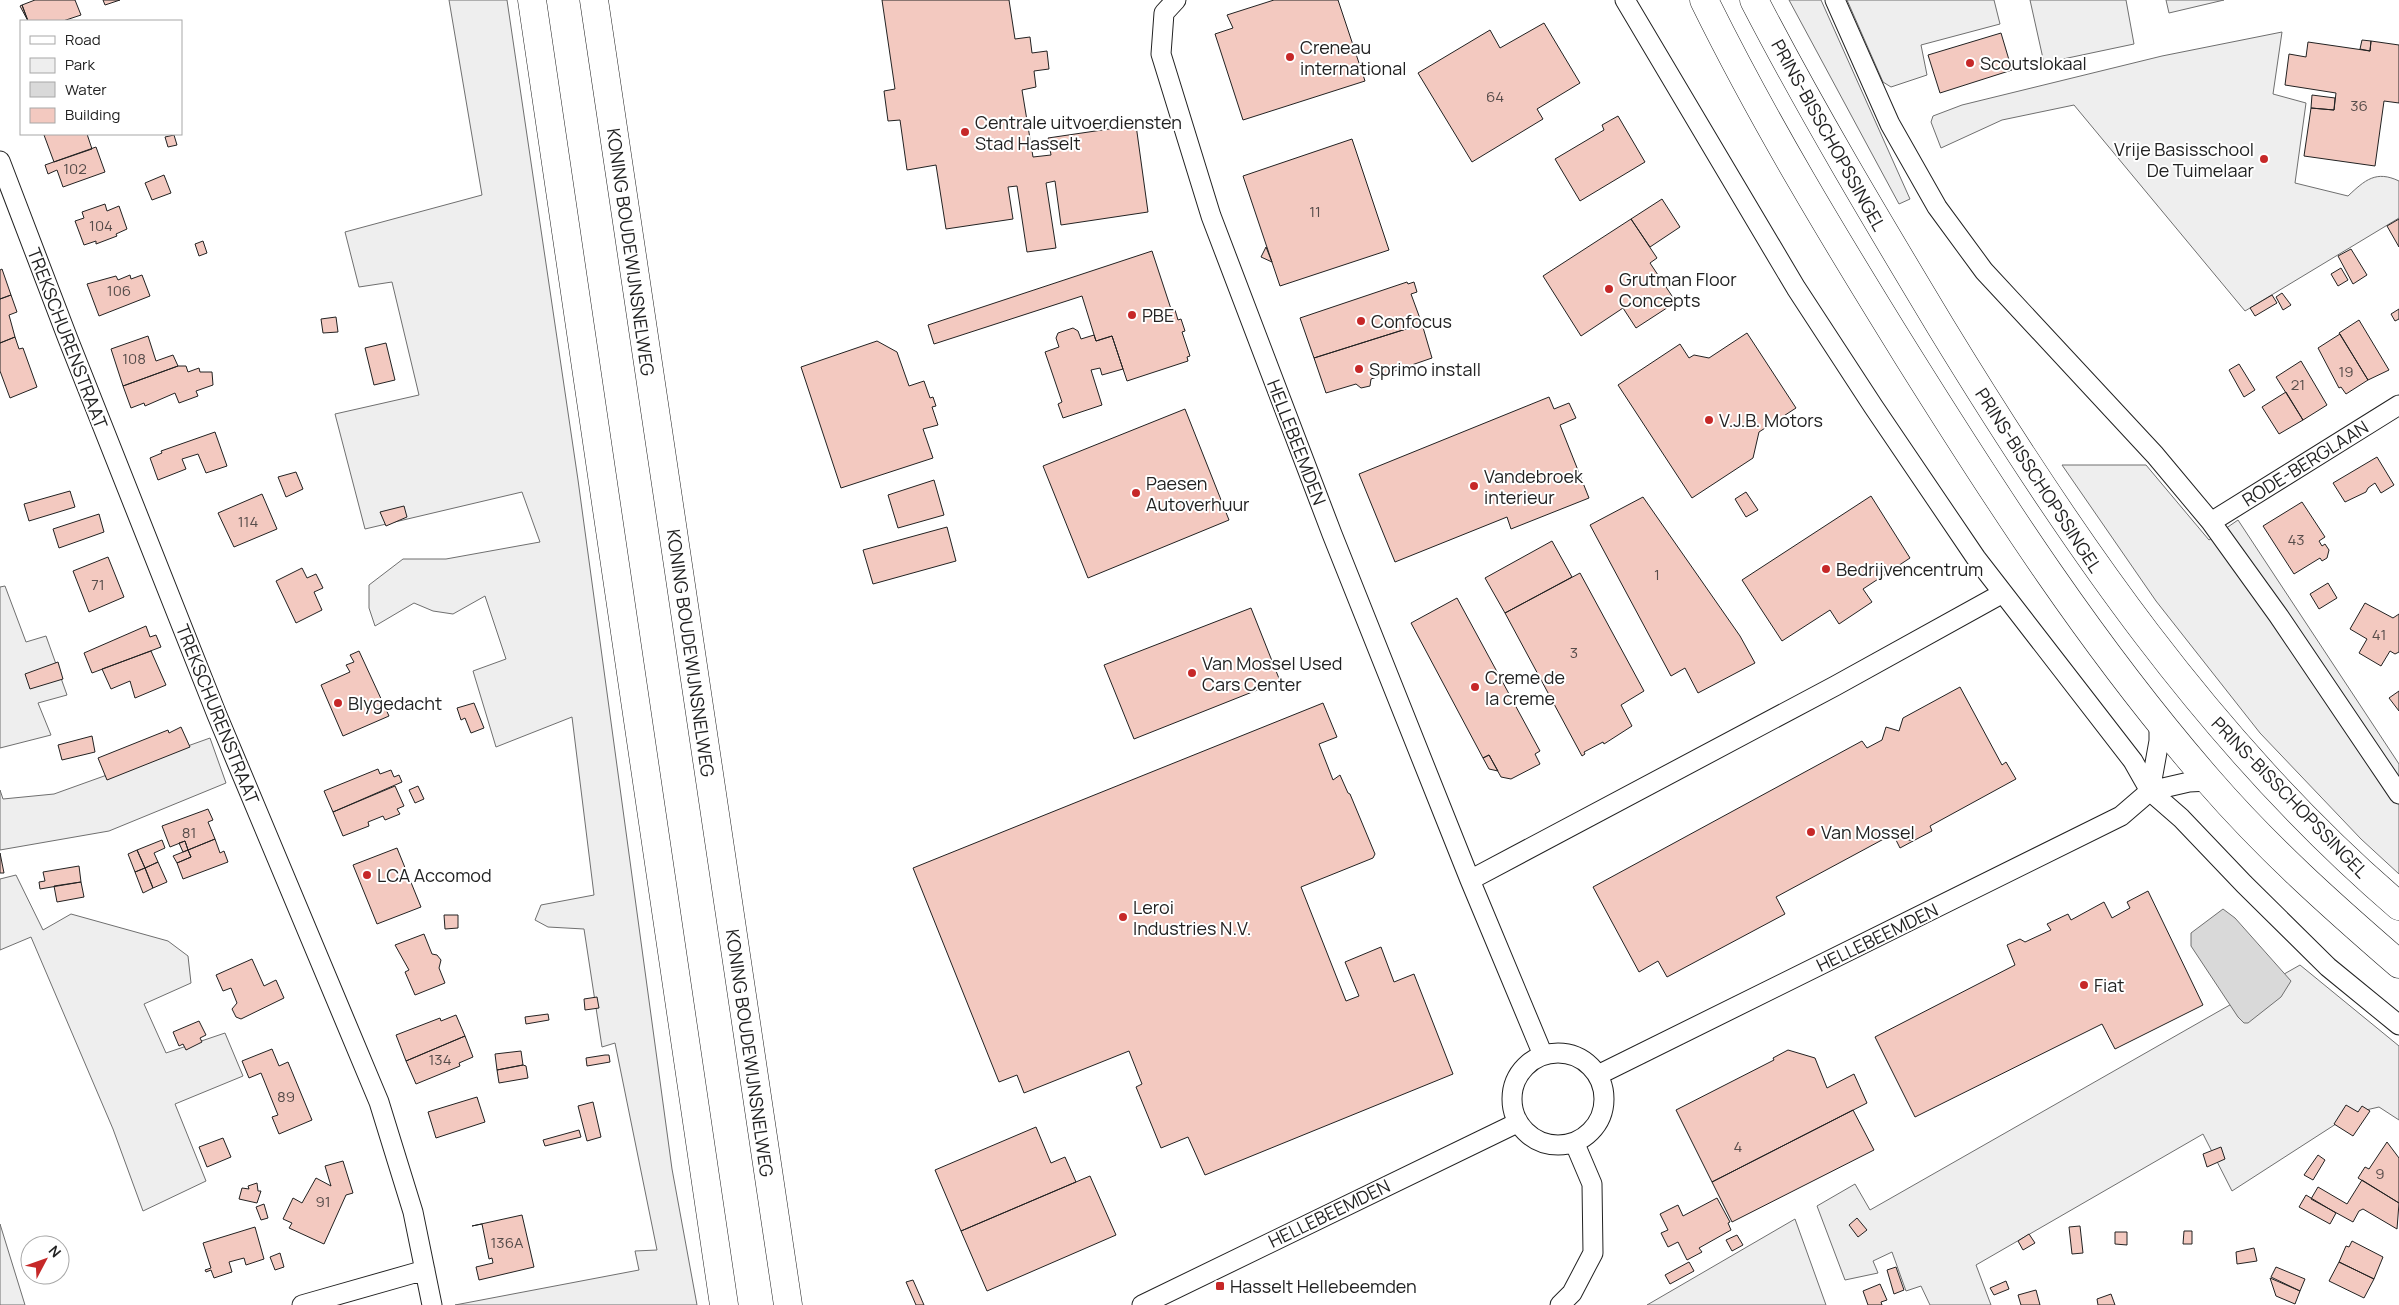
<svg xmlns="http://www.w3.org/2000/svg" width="2399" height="1305" viewBox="0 0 2399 1305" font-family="Manrope,sans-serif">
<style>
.green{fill:#eee;stroke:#6f6f6f}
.water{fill:#d9d9d9;stroke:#6f6f6f}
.building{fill:#f3c9c0;stroke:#222}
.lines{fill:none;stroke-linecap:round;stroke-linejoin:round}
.minor-casing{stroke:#222;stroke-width:21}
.trunk-casing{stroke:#222;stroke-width:29}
.motorway-casing{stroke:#222;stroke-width:29}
.minor{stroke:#fff;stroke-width:19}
.trunk{stroke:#fff;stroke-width:28}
.motorway{stroke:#fff;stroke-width:28}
.poi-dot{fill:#c62828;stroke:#fff;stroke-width:2}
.labels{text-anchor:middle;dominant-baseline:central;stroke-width:4;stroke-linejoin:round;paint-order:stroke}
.number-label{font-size:15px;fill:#564c4a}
.poi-label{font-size:18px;fill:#222;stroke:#fff;text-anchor:start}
.street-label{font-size:18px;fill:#222;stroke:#fff}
</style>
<rect width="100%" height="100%" fill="#fff"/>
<path class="green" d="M449 0H507L578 480 672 1169 697 1305H455L639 1270 635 1251 657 1250 615 1043 602 1047 584 929 548 927 535 920 541 905 594 895 572 717 496 747 473 671 506 659 485 596 453 614 433 611 414 603 375 626 369 608V585L403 559H446L540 542 522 492 365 529 335 414 419 395 392 282 359 287 345 232 482 195Z
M1789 0H1821L1910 199 1899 204Z
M1847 0H1994L2000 24 1921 45 1927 75 1891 87 1883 82Z
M2030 0H2126L2134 44 2044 63Z
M2166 0H2224L2169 13Z
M2282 32 2273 94 2306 103 2295 183 2348 196C2365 180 2376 170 2399 181V218L2245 311 2074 105 2002 120 1941 148 1931 122 1933 116 1962 105 2162 56Z
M2062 465H2146L2209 540 2238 520 2399 764V874L2361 839 2260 733 2156 601Z
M5 586 26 642 46 636 67 695 38 703 51 735 0 748V587Z
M210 738 226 783 109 831 0 850V790L3 799 54 794Z
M16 875 43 930 71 914 168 941 188 956 191 983 144 1004 166 1053 225 1033 243 1076 175 1104 206 1181 143 1211 113 1129 31 937 0 950V879Z
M2300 965 2399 1046V1120L2379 1107 2353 1113 2232 1191 2203 1134 1976 1265 1991 1305H1930L1921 1286 1906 1291 1892 1252 1873 1261 1878 1273 1845 1280 1817 1206 1855 1184 1870 1210Z
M1795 1219 1826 1305H1647Z
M0 1224 25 1305H0Z"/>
<path class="water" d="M2223 909 2235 918 2291 981 2281 997 2248 1023H2244L2238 1017 2191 946V933Z"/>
<path class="building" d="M35 0H75L81 15 63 21H28L22 5Z
M103 0H120L105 5Z
M882 0H1009L1015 39 1030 37 1032 53 1047 51 1049 69 1034 71 1036 87 1022 90 1033 157 1051 155 1048 138 1136 125 1148 212 1061 225 1055 181 1046 183 1056 248 1027 252 1017 186 1008 187 1013 219 946 229 936 165 907 170 900 120 888 121 884 91 895 89Z
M1274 0H1338L1365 81 1243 120 1215 34 1233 28 1227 15Z
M22 5 28 21 20 6Z
M1544 23 1580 83 1537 109 1543 119 1472 162 1418 73 1490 30 1500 48Z
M2001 33 2012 70 1940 93 1928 55Z
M2362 40 2371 41 2370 51 2360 49Z
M2371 41 2399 45V103L2384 101 2375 166 2304 156 2311 108 2334 110 2336 93 2285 85 2289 54 2306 57 2308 42 2370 51Z
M2312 95 2335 98 2334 110 2311 108Z
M1618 116 1645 162 1580 201 1555 159 1604 130 1602 125Z
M48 134H87L92 149 54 162 44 135Z
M174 135 177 145 168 147 165 137Z
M1352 139 1389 250 1280 286 1243 176Z
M96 147 105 172 63 187 57 170 48 174 45 165Z
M164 175 171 193 152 200 145 183Z
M1662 199 1680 227 1650 247 1631 219Z
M105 204 107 211 119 206 127 229 116 234 117 236 96 244V241L84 245 75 221 84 218 82 212Z
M1631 219 1657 258 1650 263 1676 302 1636 328 1623 308 1581 336 1543 276Z
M2399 219V247L2387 226Z
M203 241 207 253 199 256 195 244Z
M1266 247 1272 262 1261 257Z
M2351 249 2367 275 2353 284 2338 256Z
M1152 251 1172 312 1175 310 1178 320 1181 319 1185 331 1182 332 1190 356 1187 357 1188 361 1127 381 1112 336 1096 341 1082 296 934 344 928 325Z
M2341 268 2348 280 2338 286 2331 274Z
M2 269 11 295 0 299V270Z
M130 275 131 279 142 275 150 296 99 316 87 284 116 276 118 280Z
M1407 282 1408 284 1414 282 1417 292 1411 294 1422 324 1314 358 1300 318Z
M2282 293 2291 305 2283 310 2276 297Z
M11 295 17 312 9 315 15 337 0 343V299Z
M2272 295 2277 303 2255 316 2250 308Z
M2399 309V319L2395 321 2391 314Z
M336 317 338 332 323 333 321 319Z
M2359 320 2389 370 2368 380 2339 333Z
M1422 324 1432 358 1371 379 1370 386 1361 388 1356 384 1326 393 1314 358Z
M1073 328 1078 331 1081 339 1094 335 1096 341 1112 336 1123 369 1102 375 1100 368 1091 370 1102 405 1063 418 1058 404 1062 402 1045 352 1059 347 1056 338 1058 333Z
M1747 333 1796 408 1759 432 1753 458 1692 498 1618 385 1680 344 1689 358 1694 355 1709 358Z
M2340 334 2368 380 2346 394 2341 387 2339 388 2318 348Z
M148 336 156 361 173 355 178 366 123 386 111 349Z
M15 337 19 349 23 348 37 387 10 398 0 371V343Z
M877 341 897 352 909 386 924 381 930 398 933 397 936 406 932 407 938 425 923 429 933 458 841 488 801 367Z
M386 343 395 380 374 385 365 348Z
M2301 361 2327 405 2303 420 2276 377Z
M2239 364 2255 390 2244 397 2229 370Z
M178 366H186L188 372 199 368 200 372H212L213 385 196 391 198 396 179 403 175 393 145 406 144 403 131 408 123 386Z
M2286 392 2303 420 2279 434 2262 407Z
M1549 397 1554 409 1569 403 1576 418 1560 425 1589 498 1511 529 1507 517 1395 562 1359 474Z
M1185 409 1229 520 1088 578 1043 466Z
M215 432 227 466 206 473 198 454 182 459 186 469 158 480 150 458 162 453 161 451Z
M2377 457 2394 485 2381 493 2375 483 2368 488 2366 492 2345 502 2333 483Z
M296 472 303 489 286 497 278 477Z
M934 480 944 515 898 528 888 495Z
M70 491 75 507 29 521 24 504Z
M1746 492 1758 510 1746 517 1735 499Z
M262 494 277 529 234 547 218 513Z
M1871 496 1910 558 1863 589 1872 602 1839 624 1830 610 1782 641 1742 580Z
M1643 497 1740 636 1755 663 1698 693 1685 668 1671 676 1590 525Z
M2302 502 2325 537 2319 541 2322 546 2325 544 2329 550 2327 558 2322 561 2320 558 2294 574 2263 526Z
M404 506 407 517 386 526 380 512Z
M99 514 104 532 59 548 53 529Z
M947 527 956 561 873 584 863 550Z
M1552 541 1572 577 1505 613 1485 578Z
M108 557 124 597 89 612 73 571Z
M302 568 307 578 316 574 323 588 314 592 322 610 296 623 276 581Z
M1580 573 1644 691 1621 705 1632 726 1604 744 1603 742 1584 752 1585 754 1582 756 1505 613Z
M2328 583 2337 598 2319 609 2310 594Z
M1457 598 1540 751 1535 754 1540 764 1511 779 1501 777 1489 755 1483 758 1411 623Z
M2365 603 2393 618 2399 614V652L2395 654 2390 651 2381 666 2359 653 2367 639 2350 629Z
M1251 608 1280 681 1134 739 1104 665Z
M146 626 150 637 156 635 161 647 92 673 84 653Z
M151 651 166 685 135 698 130 681 111 689 102 669Z
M359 651 389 716 343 736 321 685 350 672 346 665 354 662 350 655Z
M58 662 63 679 30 689 25 674Z
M1960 687 2002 765 2006 762 2016 779 1930 826 1932 831 1913 841 1893 834 1776 897 1785 914 1667 977 1658 961 1639 972 1593 887 1862 741 1867 748 1882 740 1886 727 1899 731 1903 718Z
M2399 691V711L2389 698Z
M474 703 484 728 471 733 465 718 461 720 457 708Z
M1323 703 1337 737 1319 744 1333 780 1340 775 1348 793 1350 794 1375 854 1373 858 1301 887 1346 1001 1359 996 1345 962 1381 947 1394 982 1414 974 1453 1074 1205 1175 1188 1137 1161 1148 1136 1087 1142 1084 1129 1051 1024 1093 1017 1075 999 1082 913 868Z
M181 727 190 747 107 780 98 758 168 730 169 733Z
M92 736 95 752 62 760 58 745Z
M1489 755 1498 771 1489 769 1483 758Z
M378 769 380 774 391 770 394 777 399 775 402 782 333 812 324 791Z
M395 786 404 806 397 809 400 814 385 820 383 816 368 822 369 826 343 836 333 812Z
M418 786 424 799 415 803 409 790Z
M208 809 213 820 208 822 215 839 188 850 185 841 170 847 162 826Z
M1894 836 1913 841 1900 848Z
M215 839 220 853 224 851 228 862 183 879 177 863 191 857 188 850Z
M162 840 165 848 154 853 158 862 145 868 137 850Z
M185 841 188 850 183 852 179 843Z
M397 848 421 907 377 924 353 865Z
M137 850 145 868 135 872 128 854Z
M188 850 191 857 177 863 173 856Z
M0 853 4 873H0Z
M158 862 167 882 153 888 145 868Z
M79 866 81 882 40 889 39 882 45 881 43 872Z
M145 868 153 888 143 893 135 872Z
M81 882 84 897 57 902 54 886Z
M2148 891 2203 1005 2115 1049 2102 1024 1915 1117 1875 1037 2015 965 2007 945 2020 939 2025 942 2051 930 2047 924 2068 914 2071 920 2104 902 2112 918 2130 908 2127 902Z
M444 915H458V928L445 929Z
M424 934 432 954 437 955 441 960 439 968 445 983 415 995 405 972 409 970 395 945Z
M252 959 264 986 276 980 284 998 241 1019 236 1017 232 1009 237 1003 231 988 223 991 216 975Z
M597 997 599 1008 585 1010 584 999Z
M548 1014 549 1020 526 1024 525 1017Z
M456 1015 465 1036 406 1061 396 1035 440 1018 441 1021Z
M199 1021 206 1035 200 1038 202 1042 186 1050 183 1044 179 1046 173 1032Z
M465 1036 473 1057 459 1063 460 1066 416 1084 406 1061Z
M272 1049 279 1066 288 1062 312 1120 279 1134 272 1117 278 1115 261 1073 249 1078 242 1061Z
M1788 1050 1815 1058 1827 1088 1854 1074 1867 1103 1712 1182 1676 1110 1774 1060 1773 1058Z
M521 1051 523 1065 497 1070 495 1054Z
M605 1055H609L610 1062 587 1066 586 1058Z
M523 1065 526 1066 528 1078 499 1083 497 1070Z
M477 1097 485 1122 436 1138 428 1112Z
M593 1102 601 1137 587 1141 578 1106Z
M2346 1105 2358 1112 2362 1106 2370 1111 2353 1136 2334 1124Z
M1853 1110 1874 1150 1732 1222 1712 1182Z
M1036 1127 1051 1163 1065 1157 1076 1182 961 1231 935 1170Z
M579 1130 581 1137 545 1146 543 1140Z
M223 1138 231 1157 207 1167 199 1147Z
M2387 1142 2399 1158V1203L2358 1178 2365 1167 2369 1169Z
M2221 1147 2225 1159 2207 1167 2203 1154Z
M2318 1155 2325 1160 2313 1180 2304 1175Z
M343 1161 353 1193 346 1195 324 1244 289 1228 292 1223 283 1219 293 1198 302 1203 316 1178 331 1186 325 1166Z
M1090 1176 1116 1235 987 1291 961 1231Z
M2362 1180 2399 1203 2397 1229 2363 1209 2359 1211 2353 1222 2311 1199 2318 1187 2347 1204Z
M257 1183 258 1191H261L257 1203 239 1199 242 1188 249 1189 248 1186Z
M2306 1195 2336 1213 2330 1224 2299 1207Z
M1717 1198 1730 1222 1728 1223 1731 1230 1699 1248 1702 1252 1687 1260 1678 1242 1668 1247 1661 1233 1668 1230 1660 1214 1678 1205 1683 1216Z
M264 1204 268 1218 261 1220 256 1207Z
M522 1215 534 1267 479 1280 476 1267 493 1263 492 1258 489 1259 482 1224 472 1226Z
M1857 1218 1867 1230 1858 1237 1849 1225Z
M2080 1226 2083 1253 2072 1254 2069 1227Z
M255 1227 264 1259 246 1265 244 1258 229 1262 232 1272 214 1278 211 1270 206 1272 205 1270 211 1268 203 1243Z
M2184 1231H2192V1244H2183Z
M2115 1232H2127V1245L2115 1244Z
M2029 1234 2035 1243 2023 1250 2018 1241Z
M1737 1235 1743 1245 1732 1251 1726 1240Z
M2352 1241 2383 1257 2374 1279 2339 1262 2346 1246 2349 1247Z
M2254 1248 2257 1261 2237 1264 2236 1252Z
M280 1253 284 1267 275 1270 270 1257Z
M1689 1262 1694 1271 1670 1284 1665 1275Z
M2339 1262 2374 1279 2364 1298 2329 1281Z
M1896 1267 1904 1290 1894 1294 1887 1270Z
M2276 1267 2305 1279 2300 1291 2271 1277Z
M2270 1278 2300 1291 2295 1304 2276 1296Z
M913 1280 924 1305H916L906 1282Z
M2006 1281 2009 1289 1994 1295 1990 1288Z
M1880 1284 1887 1300 1881 1302 1882 1305H1868L1863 1291Z
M2036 1290 2040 1305H2021L2018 1295Z
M2111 1294 2115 1305H2098L2097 1299Z"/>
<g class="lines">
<defs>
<path id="minor" d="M1176 0 1164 13 1161 54 1211 216 1332 534 1470 880 1543 1055
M1625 0 1796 288 1873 406 1976 558 2133 761 2150 791 2181 818 2244 884 2328 967 2399 1025
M1835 0 1890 124 1937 207 1984 271 2155 455 2211 522 2278 615 2399 794
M0 161 68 339 217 715 379 1102 413 1212 432 1305
M2211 522 2399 405
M2150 791 2159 741V720
M1470 880 1835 686 2003 593
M1512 1099a46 46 0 1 1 92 0a46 46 0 1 1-92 0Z
M1598 1075 2121 816 2150 791 2189 782 2209 781
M302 1305 425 1270
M1142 1305 1517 1123
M1560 1305 1572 1293 1593 1253 1592 1184 1575 1144"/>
<path id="trunk" d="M1704 0C1764 122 1835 239 1907 355 1999 502 2094 649 2209 781 2267 848 2332 906 2399 964
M1754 0C1812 112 1876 219 1941 327 2069 537 2210 744 2399 906"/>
<path id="motorway" d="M532 0 724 1305
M594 0 788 1305"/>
</defs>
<use href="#minor" class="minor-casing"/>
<use href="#trunk" class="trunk-casing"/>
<use href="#motorway" class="motorway-casing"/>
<use href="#minor" class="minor"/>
<use href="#trunk" class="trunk"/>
<use href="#motorway" class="motorway"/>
</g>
<g class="poi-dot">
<circle cx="1290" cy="57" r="5"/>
<circle cx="1970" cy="63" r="5"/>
<circle cx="965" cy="132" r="5"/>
<circle cx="2264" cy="159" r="5"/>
<circle cx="1609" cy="289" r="5"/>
<circle cx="1132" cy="315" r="5"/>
<circle cx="1361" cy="321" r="5"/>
<circle cx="1359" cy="369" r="5"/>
<circle cx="1709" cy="420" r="5"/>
<circle cx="1474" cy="486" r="5"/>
<circle cx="1136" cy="493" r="5"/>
<circle cx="1826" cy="569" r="5"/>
<circle cx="1192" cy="673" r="5"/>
<circle cx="1475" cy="687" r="5"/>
<circle cx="338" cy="703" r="5"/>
<circle cx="1811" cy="832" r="5"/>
<circle cx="367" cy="875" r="5"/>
<circle cx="1123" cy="917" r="5"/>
<circle cx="2084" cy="985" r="5"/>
<rect x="1215" y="1281" width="10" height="10" rx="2.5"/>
</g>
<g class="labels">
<g class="number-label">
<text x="1495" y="96">64</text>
<text x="2359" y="105">36</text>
<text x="75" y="168">102</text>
<text x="1315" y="211">11</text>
<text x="101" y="225">104</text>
<text x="119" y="290">106</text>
<text x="134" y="358">108</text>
<text x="2346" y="371">19</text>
<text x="2298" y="384">21</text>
<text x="248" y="521">114</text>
<text x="2296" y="539">43</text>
<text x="1657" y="574">1</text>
<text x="98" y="584">71</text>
<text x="2379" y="634">41</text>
<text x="1574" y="652">3</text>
<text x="189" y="832">81</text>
<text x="440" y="1059">134</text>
<text x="286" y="1096">89</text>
<text x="1738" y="1146">4</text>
<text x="2380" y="1173">9</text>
<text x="323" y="1201">91</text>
<text x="507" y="1242">136A</text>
</g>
<g class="poi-label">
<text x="1300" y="47">Creneau<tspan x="1300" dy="21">international</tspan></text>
<text x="1980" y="63">Scoutslokaal</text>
<text x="975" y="122">Centrale uitvoerdiensten<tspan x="975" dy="21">Stad Hasselt</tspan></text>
<text x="2254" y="149" text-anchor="end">Vrije Basisschool<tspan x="2254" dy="21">De Tuimelaar</tspan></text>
<text x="1619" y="279">Grutman Floor<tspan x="1619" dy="21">Concepts</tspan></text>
<text x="1142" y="315">PBE</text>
<text x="1371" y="321">Confocus</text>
<text x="1369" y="369">Sprimo install</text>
<text x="1719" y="420">V.J.B. Motors</text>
<text x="1484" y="476">Vandebroek<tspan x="1484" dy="21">interieur</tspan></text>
<text x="1146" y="483">Paesen<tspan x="1146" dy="21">Autoverhuur</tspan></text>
<text x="1836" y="569">Bedrijvencentrum</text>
<text x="1202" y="663">Van Mossel Used<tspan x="1202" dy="21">Cars Center</tspan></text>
<text x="1485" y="677">Creme de<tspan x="1485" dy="21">la creme</tspan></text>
<text x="348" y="703">Blygedacht</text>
<text x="1821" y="832">Van Mossel</text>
<text x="377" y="875">LCA Accomod</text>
<text x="1133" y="907">Leroi<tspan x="1133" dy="21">Industries N.V.</tspan></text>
<text x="2094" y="985">Fiat</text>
<text x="1230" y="1286">Hasselt Hellebeemden</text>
</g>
<g class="street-label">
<text transform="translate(1829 135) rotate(61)">PRINS-BISSCHOPSSINGEL</text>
<text transform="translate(631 252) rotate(82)">KONING BOUDEWIJNSNELWEG</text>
<text transform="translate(68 338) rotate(69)">TREKSCHURENSTRAAT</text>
<text transform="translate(1297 442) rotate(69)">HELLEBEEMDEN</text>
<text transform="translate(2305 463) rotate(-32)">RODE-BERGLAAN</text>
<text transform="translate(2039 480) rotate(57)">PRINS-BISSCHOPSSINGEL</text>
<text transform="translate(691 653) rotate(82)">KONING BOUDEWIJNSNELWEG</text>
<text transform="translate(218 714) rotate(68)">TREKSCHURENSTRAAT</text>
<text transform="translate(2290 797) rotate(46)">PRINS-BISSCHOPSSINGEL</text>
<text transform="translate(1877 937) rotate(-26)">HELLEBEEMDEN</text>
<text transform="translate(750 1053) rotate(82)">KONING BOUDEWIJNSNELWEG</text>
<text transform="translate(1329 1213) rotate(-26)">HELLEBEEMDEN</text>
</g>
</g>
<rect x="20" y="20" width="162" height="115" fill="#ffffff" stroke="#a7a7a7"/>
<rect x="30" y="36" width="25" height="8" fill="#ffffff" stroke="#a7a7a7"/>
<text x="65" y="45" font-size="15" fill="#222222">Road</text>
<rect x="30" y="58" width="25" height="15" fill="#eeeeee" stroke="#a7a7a7"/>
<text x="65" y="70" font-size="15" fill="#222222">Park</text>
<rect x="30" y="82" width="25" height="15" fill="#d9d9d9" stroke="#a7a7a7"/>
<text x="65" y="95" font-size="15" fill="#222222">Water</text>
<rect x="30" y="108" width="25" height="15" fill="#f3c9c0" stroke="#a7a7a7"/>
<text x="65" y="120" font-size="15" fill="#222222">Building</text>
<g transform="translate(45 1260) rotate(49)"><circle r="24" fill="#ffffff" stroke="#a7a7a7"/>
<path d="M0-4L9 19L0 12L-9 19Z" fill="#c62828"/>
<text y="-8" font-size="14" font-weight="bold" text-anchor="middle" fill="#222222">N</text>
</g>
</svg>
